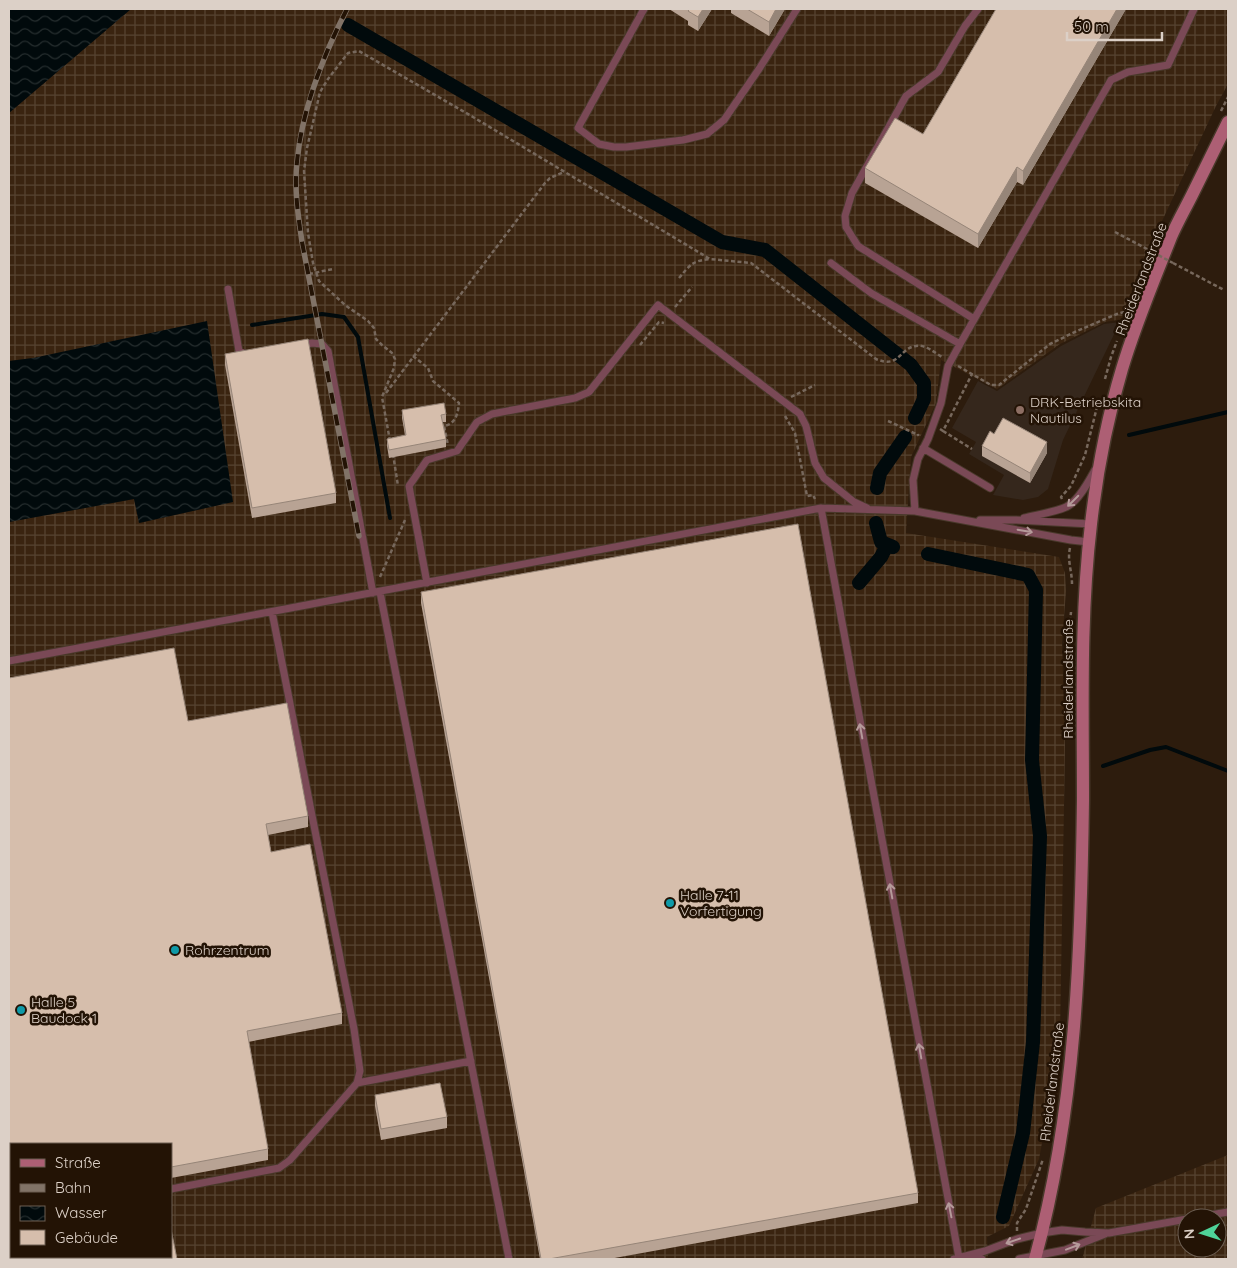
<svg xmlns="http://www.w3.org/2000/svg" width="1237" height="1268" viewBox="0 0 1237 1268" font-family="Quicksand,sans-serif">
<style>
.industrial{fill:url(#industrial-grid);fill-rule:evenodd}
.education{fill:#35271c}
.water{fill:url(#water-waves)}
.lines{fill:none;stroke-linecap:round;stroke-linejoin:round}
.stream{stroke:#010a0c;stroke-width:4}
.canal{stroke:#010a0c;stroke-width:14}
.lane-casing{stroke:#49392b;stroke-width:9}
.secondary-casing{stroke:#49392b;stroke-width:15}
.path{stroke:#77685c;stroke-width:2.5;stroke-dasharray:4 2.5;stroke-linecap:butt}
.lane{stroke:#7a4956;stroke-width:7}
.secondary{stroke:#ad5f74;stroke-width:12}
.rail-casing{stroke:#817367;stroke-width:5.5}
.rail{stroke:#231305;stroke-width:4;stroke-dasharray:11;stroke-linecap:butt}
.path-bridge{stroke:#77685c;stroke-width:2.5;stroke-dasharray:4 2.5;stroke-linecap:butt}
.wall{fill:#b8a394}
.shaded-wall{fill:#968578}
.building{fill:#d6beac;stroke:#968578}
.oneway{stroke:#b59a9a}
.education-dot{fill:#8d6e63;stroke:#231305;stroke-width:2}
.culture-dot{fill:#0f9aa8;stroke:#231305;stroke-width:2}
.labels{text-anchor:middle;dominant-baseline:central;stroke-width:5;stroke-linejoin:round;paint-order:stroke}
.street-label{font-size:14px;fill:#dcd0c7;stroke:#231305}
.poi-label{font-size:14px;fill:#dcd0c7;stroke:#231305;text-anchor:start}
</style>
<defs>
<pattern id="industrial-grid" width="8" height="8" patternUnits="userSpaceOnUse" patternTransform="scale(1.25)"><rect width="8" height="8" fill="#3a2410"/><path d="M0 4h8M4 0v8" fill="none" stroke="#564331"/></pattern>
<pattern id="water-waves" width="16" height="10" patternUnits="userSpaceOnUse" patternTransform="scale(1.25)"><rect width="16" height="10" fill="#010a0c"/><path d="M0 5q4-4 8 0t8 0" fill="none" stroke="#252d2e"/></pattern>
</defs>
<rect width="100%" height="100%" fill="#2d1c0d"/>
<path class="industrial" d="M131 9H1228V84L1216 106 1147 253 1131 300 1123 319 1105 322 1060 344 997 389 941 360 936 403 911 457 906 533 1059 557 1065 573 1066 591 1062 643 1065 747 1060 1035 1049 1105 1039 1159 1009 1226 987 1237 988 1259H9V522L134 499 140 523 232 502 33 358 9 361V113ZM11 1144H171V1257H11Z
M1228 1155V1259H1082L1096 1208ZM1187 1218H1217V1248H1187Z"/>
<path class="education" d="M1120 322 1063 440 1048 489 1038 497 1023 500 993 495 1004 475 969 454 976 442 952 428 978 381 997 391 1061 346 1104 324Z"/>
<path class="water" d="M9 9H131L9 113Z
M207 321 233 502 139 523 134 499 9 522V361L33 358Z"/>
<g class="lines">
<path class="stream" d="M252 325 322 314 344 317 358 337 390 518
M1129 435 1228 412
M1103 766 1150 750 1166 747 1228 771"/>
<path class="canal" d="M348 25 722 242 765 250 911 365 924 383V399L915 418
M877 488 880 473 905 437
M876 523 881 542 893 547
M928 554 1028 575 1036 590 1032 760 1040 836 1033 1042 1023 1133 1003 1217
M859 583 881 557 887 545"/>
<defs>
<path id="lane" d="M644 9 578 128 599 144 614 147H626L683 140 707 134 724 120 759 69 797 9
M831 263 871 293 960 344
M228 289 239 351 247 355
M974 319 858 246 846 227 845 216 852 193 906 96 938 72 965 26 978 9
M302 345 312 343 322 344 328 351 373 593
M923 448 990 488
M821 508 959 1258
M915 511 913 480 918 459 928 439 941 403 948 366 960 344 1111 80 1128 72 1168 65 1194 9
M1024 518C1036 515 1055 512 1066 507 1078 502 1089 481 1095 470
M980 520H1016L1091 524
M427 583 409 486 427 460 457 451 477 422 492 414 575 398 589 392 658 305 800 414 806 426 815 463 824 478 854 502 867 508
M380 592 509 1259
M9 661 821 508 915 511 1071 540 1089 542
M357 1083 471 1061
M171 1189 279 1168 290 1160 357 1083 360 1071 354 1029 272 612
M1193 1218 1228 1212
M954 1259 985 1251 1017 1239 1042 1233 1062 1230 1085 1232 1109 1233 1187 1219
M967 1259H982
M1019 1259 1065 1250 1105 1234"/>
<path id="secondary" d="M1035 1259C1076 1109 1081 954 1083 800 1083 708 1080 616 1091 524 1097 472 1107 419 1122 369 1135 325 1154 280 1171 237 1177 223 1185 209 1192 195 1204 171 1216 146 1228 122"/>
</defs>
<use href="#lane" class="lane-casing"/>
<use href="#secondary" class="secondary-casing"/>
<path class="path" d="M1221 111 1228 97
M1115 232 1147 249
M1173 263 1224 290
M309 274 333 269
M679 278C691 264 692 261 710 259
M675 307 692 287
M640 345 659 322 664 323
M413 356 428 368 433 381 459 403C458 413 456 424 444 426L448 445
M958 366 991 385H999L1050 344 1077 331 1117 314 1128 311
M1105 379 1111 357 1117 341
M386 393 545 183 550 178 564 172
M791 397 815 385
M785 416 795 433 807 496 813 495 815 499
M888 421 918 435V434
M940 429 943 431 972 374
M943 431 972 449
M390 441 382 397 394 368 395 359 392 353 382 345 376 339 374 328 368 321 345 305 319 281 313 263 308 233 304 171 307 148 317 105 320 92 328 79 348 53 359 51 473 117 710 259 751 263 876 359C900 369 899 348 916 346 925 344 935 353 942 357
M393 454 398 486
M1062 499 1061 497 1071 486 1085 455 1098 403
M1070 548C1067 560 1072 571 1072 584
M380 577 405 520
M1069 706 1068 644 1071 612
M1017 1231V1223L1026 1209 1043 1159"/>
<use href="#lane" class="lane"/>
<use href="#secondary" class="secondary"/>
<defs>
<path id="rail" d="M347 9C323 56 302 109 297 162 294 189 298 215 302 242L359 536"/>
</defs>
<use href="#rail" class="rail-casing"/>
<use href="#rail" class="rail"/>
<path class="path-bridge" d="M1147 249 1173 263"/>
</g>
<path class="wall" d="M669 9H712L698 31 688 25V21Z
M731 9H785L769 36 731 13Z
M996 9H1126L1023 185 1017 182 978 248 865 183V168L923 134Z
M225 354 336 493V503L252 518 225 365Z
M402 410 446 414V422H443L446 439V447L389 458 387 446V439L405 435 402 418Z
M994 434 1047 453 1030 483 982 456V446Z
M421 592 918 1193V1203L609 1259H540L421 603Z
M188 721 308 816V827L268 835 271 852 342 1013V1024L248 1042 268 1149V1160L171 1178V1144L9 1259Z
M375 1095 447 1117V1128L381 1140 375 1106Z"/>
<path class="shaded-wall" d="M703 9H712L698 31V17Z
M776 9H785L769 36V22Z
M1117 9H1126L1023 185V171Z
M1017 167V182L978 248V234Z
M1047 442V453L1030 483V473Z"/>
<path class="building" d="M690 9H703L698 17 688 11Z
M747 9H776L769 22Z
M996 9H1117L1023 171 1017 167 978 234 865 168 895 118 923 134Z
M308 339 336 493 252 508 225 354Z
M444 403 446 414 441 415 446 439 389 450 387 439 406 435 402 410Z
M1003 418 1047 442 1030 473 982 446 990 431 994 434Z
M798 524 918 1193 549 1259H541L421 592Z
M174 648 188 721 287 703 308 816 266 824 271 852 310 844 342 1013 247 1031 268 1149 171 1167V1144H11V1257H171V1229L177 1259H9V678Z
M440 1083 447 1117 381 1129 375 1095Z"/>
<defs><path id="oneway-shaft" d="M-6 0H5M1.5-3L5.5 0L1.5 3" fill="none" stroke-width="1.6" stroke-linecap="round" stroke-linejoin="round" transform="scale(1.25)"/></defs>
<g class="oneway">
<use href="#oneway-shaft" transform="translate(1073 501) rotate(135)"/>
<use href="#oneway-shaft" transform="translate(1025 531) rotate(10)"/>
<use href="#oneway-shaft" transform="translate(861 731) rotate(-100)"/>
<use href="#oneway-shaft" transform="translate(891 891) rotate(-100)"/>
<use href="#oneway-shaft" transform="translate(920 1051) rotate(-100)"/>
<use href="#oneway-shaft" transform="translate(950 1210) rotate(-101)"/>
<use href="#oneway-shaft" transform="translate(1013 1241) rotate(161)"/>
<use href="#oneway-shaft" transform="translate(1073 1247) rotate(-21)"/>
</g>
<circle class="education-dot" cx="1020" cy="410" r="5"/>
<g class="culture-dot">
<circle cx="670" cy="903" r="5"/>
<circle cx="175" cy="950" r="5"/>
<circle cx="21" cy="1010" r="5"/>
</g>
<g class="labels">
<g class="street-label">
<text transform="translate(1141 279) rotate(-69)">Rheiderlandstraße</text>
<text transform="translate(1068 679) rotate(-90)">Rheiderlandstraße</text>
<text transform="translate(1052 1082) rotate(-83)">Rheiderlandstraße</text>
</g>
<g class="poi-label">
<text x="1030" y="402">DRK-Betriebskita<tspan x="1030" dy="16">Nautilus</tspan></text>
<text x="680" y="895">Halle 7-11<tspan x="680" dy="16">Vorfertigung</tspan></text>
<text x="185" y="950">Rohrzentrum</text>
<text x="31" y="1002">Halle 5<tspan x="31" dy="16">Baudock 1</tspan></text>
</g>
</g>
<rect width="1237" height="1268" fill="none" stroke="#dcd0c7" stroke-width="20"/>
<rect x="10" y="1143" width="162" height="115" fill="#231305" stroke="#6d5f53"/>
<rect x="20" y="1159" width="25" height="8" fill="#ad5f74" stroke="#6d5f53"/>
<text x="55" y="1168" font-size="15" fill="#dcd0c7">Straße</text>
<rect x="20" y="1184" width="25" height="8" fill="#817367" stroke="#6d5f53"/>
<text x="55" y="1193" font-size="15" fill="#dcd0c7">Bahn</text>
<rect x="20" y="1206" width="25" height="15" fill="url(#water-waves)" stroke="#6d5f53"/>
<text x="55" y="1218" font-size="15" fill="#dcd0c7">Wasser</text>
<rect x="20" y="1230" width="25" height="15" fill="#d6beac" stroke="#6d5f53"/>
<text x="55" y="1243" font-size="15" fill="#dcd0c7">Gebäude</text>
<g transform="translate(1202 1233) rotate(266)"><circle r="24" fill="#231305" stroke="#6d5f53"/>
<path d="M0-4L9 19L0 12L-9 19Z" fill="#4fd399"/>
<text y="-8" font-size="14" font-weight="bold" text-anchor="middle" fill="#dcd0c7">N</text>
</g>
<path d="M1067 32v8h95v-8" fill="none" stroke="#dcd0c7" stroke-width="2.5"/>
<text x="1074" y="32" font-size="15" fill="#dcd0c7" stroke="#231305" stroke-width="4" paint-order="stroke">50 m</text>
</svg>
